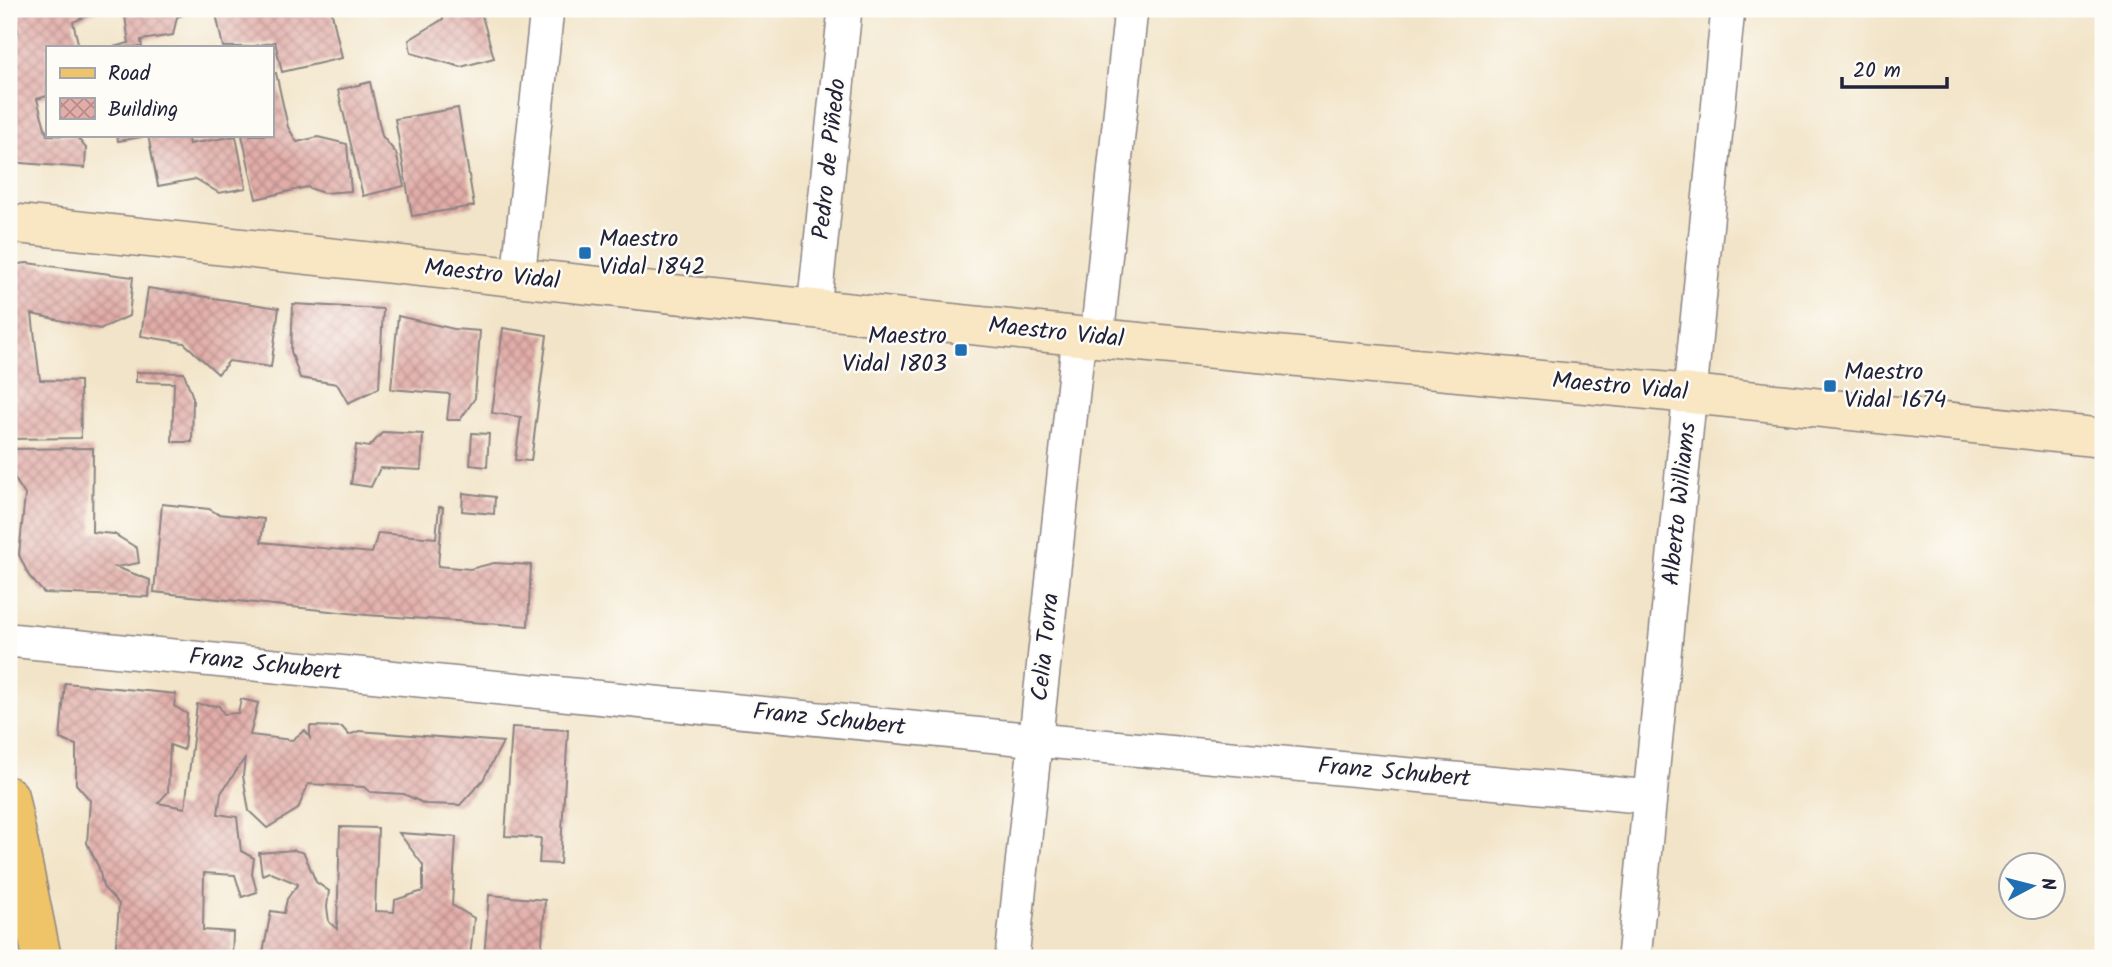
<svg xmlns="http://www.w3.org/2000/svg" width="2112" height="967" viewBox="0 0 2112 967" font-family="Kalam,sans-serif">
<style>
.building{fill:url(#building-cross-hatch)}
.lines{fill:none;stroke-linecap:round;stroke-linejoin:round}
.minor-casing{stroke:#8a8382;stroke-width:36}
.secondary-casing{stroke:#8a8382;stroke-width:41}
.primary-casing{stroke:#8a8382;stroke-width:41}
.minor{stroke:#fff;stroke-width:33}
.secondary{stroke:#f9e7c3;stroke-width:38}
.primary{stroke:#efc469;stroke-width:38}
.poi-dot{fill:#1f6fb2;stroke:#fdfcf7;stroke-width:2.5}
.labels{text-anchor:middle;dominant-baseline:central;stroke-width:5;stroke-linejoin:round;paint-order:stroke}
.street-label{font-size:24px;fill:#22223b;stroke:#fdfcf7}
.poi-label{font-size:24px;fill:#22223b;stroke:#fdfcf7;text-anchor:start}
</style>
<defs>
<pattern id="building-cross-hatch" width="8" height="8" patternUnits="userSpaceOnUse" patternTransform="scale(1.75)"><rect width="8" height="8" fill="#e2ada8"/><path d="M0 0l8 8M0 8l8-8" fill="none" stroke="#b78c8a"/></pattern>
</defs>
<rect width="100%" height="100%" fill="#fdfcf7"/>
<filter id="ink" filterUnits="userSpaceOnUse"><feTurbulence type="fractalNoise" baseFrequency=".0143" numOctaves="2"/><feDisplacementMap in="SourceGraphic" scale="14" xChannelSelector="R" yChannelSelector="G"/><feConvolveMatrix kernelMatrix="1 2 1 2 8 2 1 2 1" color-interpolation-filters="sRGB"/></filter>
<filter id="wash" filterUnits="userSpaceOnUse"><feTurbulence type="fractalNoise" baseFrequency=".00686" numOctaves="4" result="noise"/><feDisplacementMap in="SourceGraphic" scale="28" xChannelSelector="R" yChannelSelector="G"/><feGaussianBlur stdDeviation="1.57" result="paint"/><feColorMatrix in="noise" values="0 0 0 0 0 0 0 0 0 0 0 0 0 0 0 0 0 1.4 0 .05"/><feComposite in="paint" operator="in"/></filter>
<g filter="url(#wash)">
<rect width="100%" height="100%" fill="#f2e4c8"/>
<g id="blocks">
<path class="building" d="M14 9H102L73 22 79 47H47V96L37 99 47 135 76 136 86 148 85 168 9 162V34L18 32Z
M124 9H193V11L177 17 173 35 141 40 142 47H113L129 43Z
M215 9H331L342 58 282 72 275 42 250 47H223Z
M441 9H480L494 58 461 67 411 53 409 40 443 19Z
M276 73 288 127 297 142 318 137 347 144 351 191 323 193 307 187 256 199 242 135H271V74Z
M370 82 382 136 396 153 404 186 363 196 338 90Z
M458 108 474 206 412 216 395 119Z
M117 135H142V137L118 141Z
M148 135H187L189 144 236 136 246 188 219 193 196 179 158 186Z
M27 263 133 277 129 316 100 329 32 314 40 380 80 381 81 438 9 439V265Z
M148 288 279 308 271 367 229 361 218 374 184 343 141 336Z
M293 304 383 309 379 388 348 403 337 384 300 378 291 351Z
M398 316 454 329 480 331 475 398 460 420H447L450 394 391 389Z
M503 328 547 335 531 461 515 460 521 417 492 413Z
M136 372 184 373 193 398 192 442H172L174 383 136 382Z
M383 432 423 434 421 470 380 468 371 487 351 484 356 445 369 447Z
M472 433 489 434 487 467 470 465Z
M93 448 92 532 114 534 137 548 139 563 116 567 150 580 149 597 44 593 29 576 19 555 25 495 15 479 9 457V449Z
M463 493 495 497 494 514 462 511Z
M162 504 209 509 218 514 264 519 261 542 372 553 378 533 436 538 439 507H443L438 566 470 569 494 563 531 565 528 626 367 615 154 592Z
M65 683 176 694 174 706 187 714 184 750 170 745 168 792 158 803 185 808 197 704 219 706 224 714 238 713 241 699 258 703 250 735 292 740 305 730 310 738V726L342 727 349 735 359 731 503 742 483 780 460 805 425 804 404 794 370 792 364 787 308 784 298 809 267 828 249 811 243 776 245 758 221 793 218 814 237 817 241 851 254 858 252 874 257 892 242 897 235 875 204 873 203 930 233 932 232 958H115L119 904 103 887 99 868 87 843 90 800 76 784V745L60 739Z
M512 727 568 730 560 864 539 863 541 838 505 836Z
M340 827 378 828 375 911 394 912 395 900 423 891V865L399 833 456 837 452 905 474 918 470 958H271L263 953 271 911 284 913 287 899 298 884 269 872 262 875 259 853 294 850 304 853 316 882 329 891 327 907 329 922 337 929Z
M489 895 545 900 541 958H484Z"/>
</g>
</g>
<g filter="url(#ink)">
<use href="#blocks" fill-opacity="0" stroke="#8a8382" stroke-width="2"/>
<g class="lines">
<defs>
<path id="minor" d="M518 278 547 9
M814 309 845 9
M1097 338 1131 9
M9 640 1036 740 1650 797
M1012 958 1079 336
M1634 958 1728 9"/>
<path id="secondary" d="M9 223 814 309 1097 338 1691 394 2103 438"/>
<path id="primary" d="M9 796 42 958"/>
</defs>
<use href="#minor" class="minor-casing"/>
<use href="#secondary" class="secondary-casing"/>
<use href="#primary" class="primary-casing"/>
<use href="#minor" class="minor"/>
<use href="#secondary" class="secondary"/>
<use href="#primary" class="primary"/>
</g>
</g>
<g class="poi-dot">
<rect x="578" y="246" width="14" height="14" rx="3.5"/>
<rect x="954" y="343" width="14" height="14" rx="3.5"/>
<rect x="1823" y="379" width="14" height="14" rx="3.5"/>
</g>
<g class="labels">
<g class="street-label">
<text transform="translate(830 159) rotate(-84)">Pedro de Piñedo</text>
<text transform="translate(492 275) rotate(6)">Maestro Vidal</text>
<text transform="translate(1056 333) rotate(6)">Maestro Vidal</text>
<text transform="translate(1620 387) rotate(5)">Maestro Vidal</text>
<text transform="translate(1680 504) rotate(-84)">Alberto Williams</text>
<text transform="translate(1046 647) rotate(-84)">Celia Torra</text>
<text transform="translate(265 665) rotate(6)">Franz Schubert</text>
<text transform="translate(829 720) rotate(6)">Franz Schubert</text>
<text transform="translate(1394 773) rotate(5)">Franz Schubert</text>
</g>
<g class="poi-label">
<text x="599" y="239">Maestro<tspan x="599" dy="28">Vidal 1842</tspan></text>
<text x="947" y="336" text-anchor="end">Maestro<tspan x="947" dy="28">Vidal 1803</tspan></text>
<text x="1844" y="372">Maestro<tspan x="1844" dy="28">Vidal 1674</tspan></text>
</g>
</g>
<rect width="2112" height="967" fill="none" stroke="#fdfcf7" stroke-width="35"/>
<rect x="46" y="46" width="228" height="91" fill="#fdfcf7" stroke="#a5a5ac" stroke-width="2"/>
<rect x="60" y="68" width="35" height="10" fill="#efc469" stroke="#a5a5ac" stroke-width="2"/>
<text x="108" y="80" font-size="21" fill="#22223b">Road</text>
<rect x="60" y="98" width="35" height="21" fill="url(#building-cross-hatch)" stroke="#a5a5ac" stroke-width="2"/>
<text x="108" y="116" font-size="21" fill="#22223b">Building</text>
<g transform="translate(2032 886) rotate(83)"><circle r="33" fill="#fdfcf7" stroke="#a5a5ac" stroke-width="2"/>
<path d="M0-5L12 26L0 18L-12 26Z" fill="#1f6fb2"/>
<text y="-10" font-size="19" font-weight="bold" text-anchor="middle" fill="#22223b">N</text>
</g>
<path d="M1842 77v10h105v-10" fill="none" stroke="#22223b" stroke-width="3.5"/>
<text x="1853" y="77" font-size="21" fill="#22223b" stroke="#fdfcf7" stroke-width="5" paint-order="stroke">20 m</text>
</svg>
